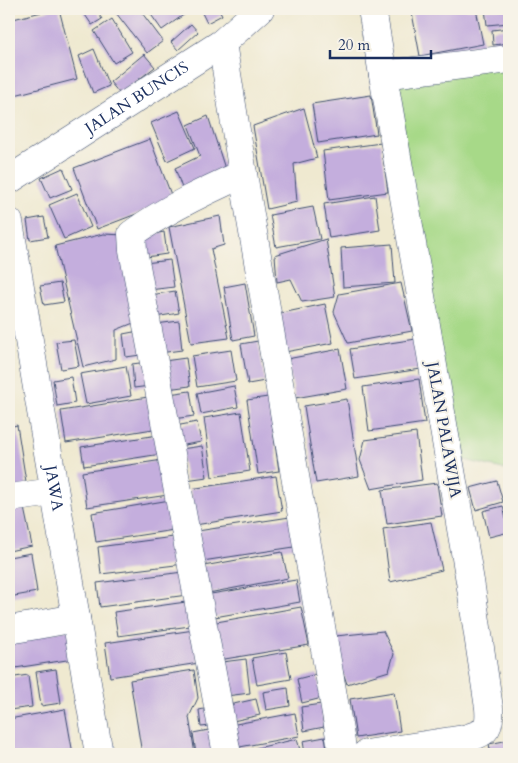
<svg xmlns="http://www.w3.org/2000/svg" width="518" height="763" viewBox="0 0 518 763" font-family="Cardo,serif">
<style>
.green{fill:#a7d988;stroke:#618473}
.building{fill:#c4aedd}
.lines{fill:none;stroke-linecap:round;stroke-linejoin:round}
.minor-casing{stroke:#3b4b6f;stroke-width:29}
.minor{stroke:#fff;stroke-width:28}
.labels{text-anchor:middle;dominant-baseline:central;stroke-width:4;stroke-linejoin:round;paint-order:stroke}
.street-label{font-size:16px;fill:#1b2f5e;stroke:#f7f3e8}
</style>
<rect width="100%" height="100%" fill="#f7f3e8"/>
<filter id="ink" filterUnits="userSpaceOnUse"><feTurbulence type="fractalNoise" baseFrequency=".02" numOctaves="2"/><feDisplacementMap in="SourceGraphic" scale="10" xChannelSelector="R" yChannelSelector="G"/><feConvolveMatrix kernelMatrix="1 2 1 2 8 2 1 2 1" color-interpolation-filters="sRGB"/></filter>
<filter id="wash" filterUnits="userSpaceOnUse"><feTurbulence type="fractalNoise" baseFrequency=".0096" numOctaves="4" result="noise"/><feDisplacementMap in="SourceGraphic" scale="20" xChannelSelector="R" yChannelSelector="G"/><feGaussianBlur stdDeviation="1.12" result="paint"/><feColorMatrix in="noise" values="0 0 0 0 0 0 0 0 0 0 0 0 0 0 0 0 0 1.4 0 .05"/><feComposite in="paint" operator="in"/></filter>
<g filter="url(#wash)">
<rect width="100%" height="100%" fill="#efe9d0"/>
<path class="green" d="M509 59V476L507 470 448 456 383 75Z"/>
<g id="blocks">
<path class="building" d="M54 9H59L77 79 11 96 9 87V20Z
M81 9H95L102 19 92 25Z
M113 9H139L163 41 147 53Z
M147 9H192L162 30Z
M200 9H219L222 15 207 23Z
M431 9H476L483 44 420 56 412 13Z
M485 9H509V23L487 25Z
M112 19 132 52 114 63 94 31Z
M191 24 198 32 178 50 171 42Z
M509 28V43L493 45 492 30Z
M94 49 109 86 93 93 79 56Z
M144 54 155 67 120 94 110 82Z
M371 95 377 134 318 143 312 104Z
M304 108 317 158 294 164 297 202 267 209 253 126Z
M179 111 195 148 167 161 151 123Z
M208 116 227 175 186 200 175 168 200 156 188 125Z
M150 139 173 200 97 229 74 168Z
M381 143 388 192 329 200 323 151Z
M63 168 72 189 50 198 41 178Z
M77 193 91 227 64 239 49 205Z
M375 196 380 230 329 238 324 204Z
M313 207 320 239 276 247 270 215Z
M220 216 224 245 211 249 229 338 191 343 169 227Z
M44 217 48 237 30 240 27 220Z
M164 232 167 254 146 257 143 236Z
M103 234 125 235 141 320 116 330V359L83 367 55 246Z
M326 239 335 297 302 302 291 279 277 282 275 255Z
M392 244 395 283 343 287 341 248Z
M170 260 174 287 149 290 145 263Z
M60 283 64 302 44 305 40 286Z
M245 283 254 336 233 340 224 287Z
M401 283 412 331 348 343 334 312 339 294Z
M175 291 179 313 155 317 151 295Z
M325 304 333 343 285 352 277 314Z
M179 321 182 350 159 353 156 324Z
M144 330 148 354 126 357 123 334Z
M416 339 421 369 355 379 350 349Z
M74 340 79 366 61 369 56 342Z
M258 341 265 381 248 384 241 344Z
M340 349 347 389 295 398 287 359Z
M231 350 236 381 197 387 192 356Z
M186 358 190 386 167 389 164 361Z
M147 362 150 386 134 388 132 364Z
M126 366 131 396 86 404 80 374Z
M71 377 75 403 57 406 53 380Z
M419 379 425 423 369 431 363 387Z
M234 386 238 407 201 414 197 393Z
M190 391 194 416 173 419 169 394Z
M9 395H10L13 420H9Z
M148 397 153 429 66 443 61 411Z
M268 397 279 471 258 474 247 400Z
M347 399 359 476 316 483 304 406Z
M241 412 250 471 212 477 204 418Z
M197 422 201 442 179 446 175 426Z
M17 425 27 488 9 491V427Z
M416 433 422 480 371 489 360 460 365 440Z
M158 435 161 454 84 466 81 447Z
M202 446 207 477 186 480 181 449Z
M163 460 168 495 87 507 82 472Z
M276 476 282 511 195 525 190 489Z
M497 481 503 502 476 510 470 488Z
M437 483 442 516 387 524 382 490Z
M170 500 174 530 96 542 92 513Z
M503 506 509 532 489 537 483 511Z
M24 508 32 546 9 551V511Z
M290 517 294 547 196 562 191 532Z
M431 522 442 570 390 582 383 529Z
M181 536 184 564 101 574 98 547Z
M282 552 288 578 203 594 198 567Z
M31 553 37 592 9 597V557Z
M183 572 187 595 100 607 97 583Z
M296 580 300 602 209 618 205 595Z
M186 602 190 626 118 636 114 612Z
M301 607 309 645 219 660 211 623Z
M69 630 73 659 9 669V639Z
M194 630 199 663 110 677 105 643Z
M383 631 394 654 389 671 347 684 338 658 336 636Z
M286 652 291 679 257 685 252 658Z
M246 659 250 693 218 697 214 663Z
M56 669 61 703 41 706 36 672Z
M194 670 198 698 189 717 195 754H142L130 680Z
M317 674 322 698 302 703 297 679Z
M28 675 32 707 9 710V678Z
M288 688 290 706 266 710 263 692Z
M394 692 400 731 356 738 350 699Z
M256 699 260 715 224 723 220 707Z
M321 704 324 727 304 731 301 707Z
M209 708 211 726 201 727 199 710Z
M65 709 73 754H9V719Z
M295 713 299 736 229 749 225 726Z
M214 729 218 754H196L193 733Z
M325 737 328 754H305L303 741Z
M297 739 301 754H235V753Z
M509 740V754H491L489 744Z"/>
</g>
</g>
<g filter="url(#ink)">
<use href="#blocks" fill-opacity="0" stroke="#3b4b6f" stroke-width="1"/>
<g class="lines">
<defs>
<g id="minor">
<path d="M222 43 243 174 343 754"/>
<path d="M383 75 509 59"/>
<path id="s1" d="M9 180 222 43 260 9"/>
<path id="s2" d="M9 222 99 754"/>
<path d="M9 498 54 492"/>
<path d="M9 630 76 618"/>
<path d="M227 754 133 250 132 234C164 210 207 190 243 174"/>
<path d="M366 754 464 739C484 733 491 731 489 708L470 581 383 75 372 9"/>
</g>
</defs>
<use href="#minor" class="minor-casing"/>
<use href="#minor" class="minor"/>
</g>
</g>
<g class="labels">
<g class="street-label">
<text stroke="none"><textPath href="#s1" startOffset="152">JALAN BUNCIS</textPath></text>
<text transform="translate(444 430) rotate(80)">JALAN PALAWIJA</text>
<text stroke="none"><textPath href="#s2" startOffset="270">JAWA</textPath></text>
</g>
</g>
<rect width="518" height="763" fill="none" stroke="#f7f3e8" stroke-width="30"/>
<path d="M330 50v8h101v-8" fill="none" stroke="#1b2f5e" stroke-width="2.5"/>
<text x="338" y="50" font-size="15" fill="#1b2f5e" stroke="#f7f3e8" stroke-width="4" paint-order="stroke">20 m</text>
</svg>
